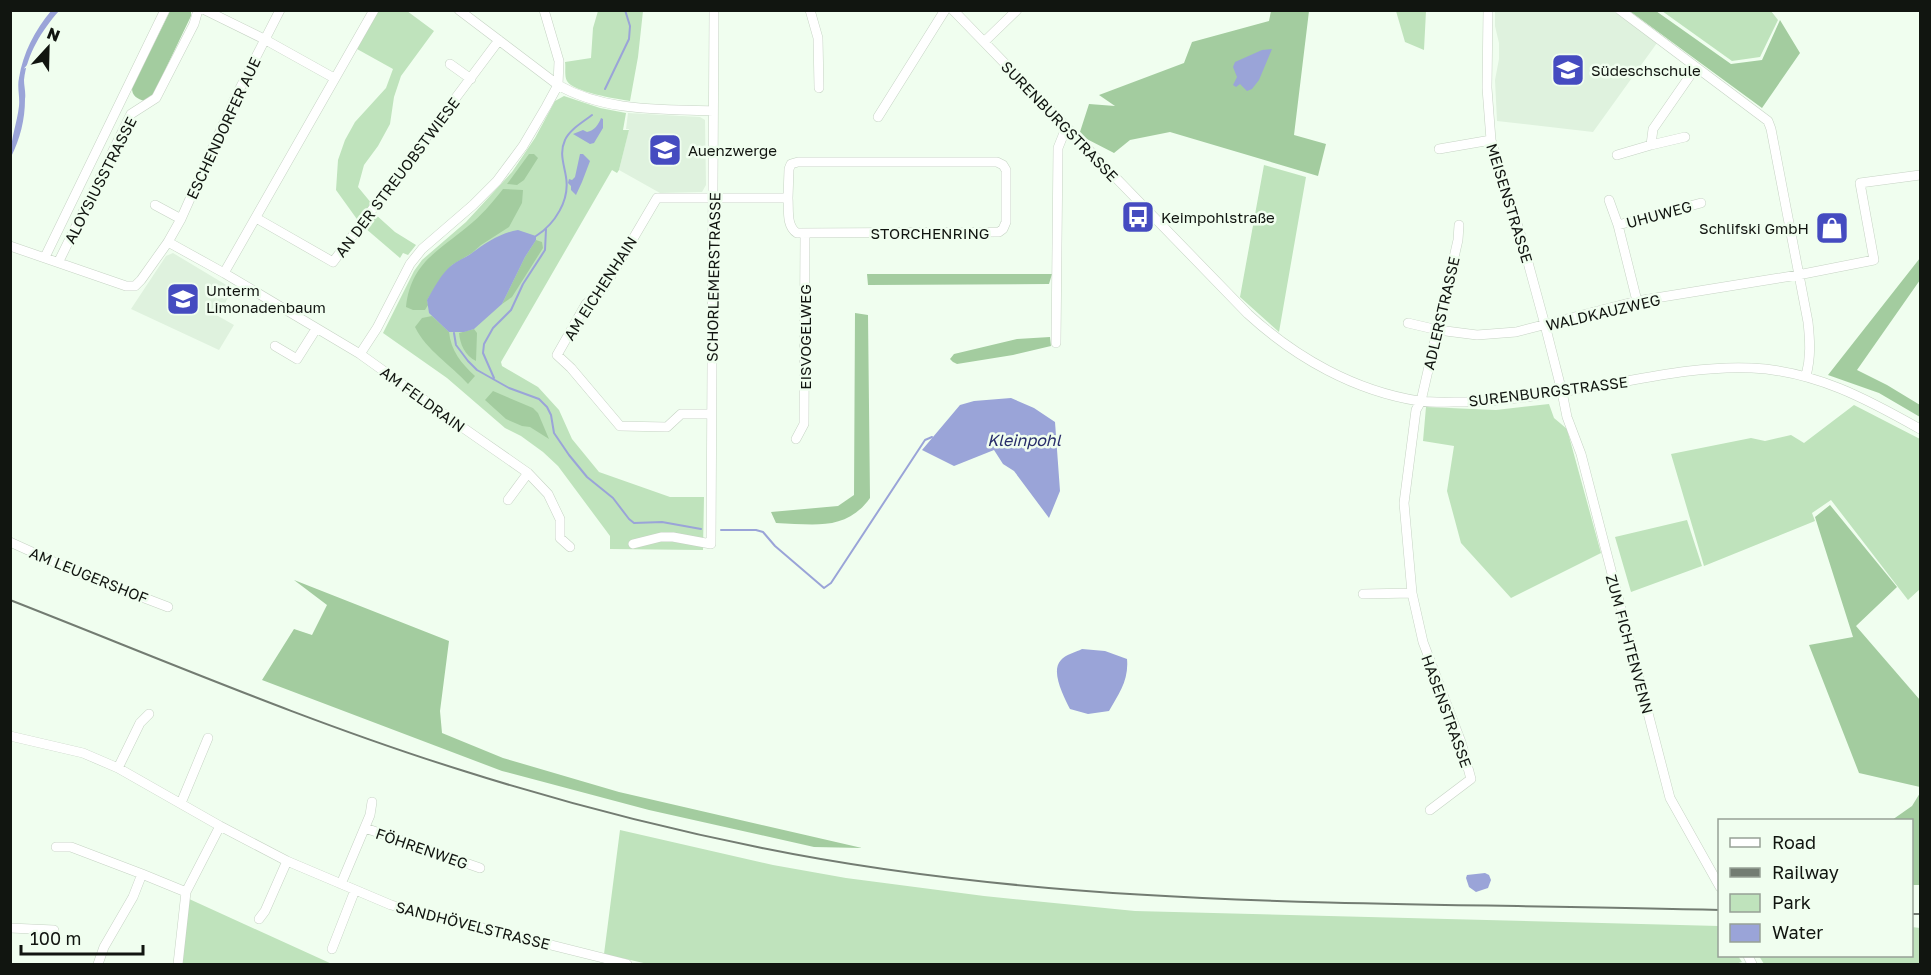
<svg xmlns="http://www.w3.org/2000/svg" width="1931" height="975" viewBox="0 0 1931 975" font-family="'Golos Text',sans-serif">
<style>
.built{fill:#dff2de}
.green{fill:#bfe3bc}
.forest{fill:#a3cc9f}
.water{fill:#9aa4d8}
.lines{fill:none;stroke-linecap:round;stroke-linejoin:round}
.stream{stroke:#9aa4d8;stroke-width:2}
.minor-casing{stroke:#c6d3c4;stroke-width:10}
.minor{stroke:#fff;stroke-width:9}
.rail{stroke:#737c72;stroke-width:2}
.labels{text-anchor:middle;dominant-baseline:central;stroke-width:5;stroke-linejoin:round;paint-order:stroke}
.poi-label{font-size:15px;fill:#111510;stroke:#f0feef;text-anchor:start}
.street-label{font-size:15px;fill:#111510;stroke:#f0feef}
.water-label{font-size:16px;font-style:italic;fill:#282d6a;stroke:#f0feef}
</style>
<rect width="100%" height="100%" fill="#f0feef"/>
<path class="built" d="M1495 11H1613L1657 43 1593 132 1497 121 1495 80 1499 59V43L1495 26Z
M628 113 700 117 705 120 706 185 702 192 660 193 619 170 629 129H626Z
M173 253 233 289 220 312 213 308 211 312 234 325 219 350 131 309 166 256Z"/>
<path class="green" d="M378 11H407L434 31 401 76 394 97 390 124 378 146 364 165 358 187 372 204 359 222 336 190 338 160 345 140 355 122 386 88 393 69 357 49Z
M598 11H643L638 57 630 101C617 99 573 92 567 81 564 76 566 67 565 62L591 58 593 28Z
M1396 11H1426L1424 50 1405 42Z
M1662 11H1771L1778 20 1760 57 1732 61Z
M564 96 600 108 626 113 623 130H629L619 170 617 173 612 170 501 362 502 366 538 387 559 410 572 439 599 472 670 497H704L703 550 610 549V536L558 466 543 452 521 436 505 428 447 378 383 333 414 271 422 260 466 222 512 172 535 138 555 101Z
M1264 165 1306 177 1279 332 1240 297Z
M375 214 395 232 416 245 408 255 403 253 400 258 365 228Z
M1549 404 1554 418 1567 429 1601 553 1511 598 1461 543 1447 491 1454 446 1423 441 1426 407 1496 410Z
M1854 405 1920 439V589L1908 600 1831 500 1812 513 1815 521 1704 566 1671 454 1751 438 1765 441 1791 435 1804 443Z
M1687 520 1702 566 1631 592 1615 537Z
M620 830 773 865 846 878 984 896 1135 911 1719 926 1720 956H1738L1742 962 1735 964H648L604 954Z
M187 898 332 964H180Z
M1912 927 1920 928V964H1764L1759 956H1912Z"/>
<path class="forest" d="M170 11H191V16L154 93 145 101C137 99 132 96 132 88Z
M1271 11H1309L1294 135 1326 144 1318 176 1170 132 1130 140 1114 153 1079 135 1089 104 1115 106 1099 95 1184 63 1192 42 1269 21Z
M1632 11H1656L1731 64 1762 60 1780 20 1800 53 1762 108 1631 12Z
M529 154H534L538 158 524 180 517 185 507 184Z
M503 189 523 190 522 203 509 227 481 245 472 253 452 265 439 281 427 300 428 305 425 310H413L406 307C411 263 437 252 467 227 481 216 492 203 503 189Z
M536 240 542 242 543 248 512 297 502 304 525 257Z
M1920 258V280L1857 370 1887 385 1920 405V417L1879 393 1828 375Z
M867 274H1052L1049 284 868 285Z
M855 313 868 315 870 498C846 532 812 524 776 523L771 512 838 506 854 495Z
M432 316 449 332C451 351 461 363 475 376L468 384C451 365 426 350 415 327L422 318Z
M474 329 477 333 476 361C465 356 460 344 459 333Z
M1050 337 1051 346 1013 355 957 364 953 362 950 359 954 354 1017 339Z
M493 391 533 408 538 413 549 439 530 427 522 426 506 419 485 400Z
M1830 505 1897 587 1856 626 1920 700V787L1859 773 1809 645 1853 637 1815 517Z
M294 580 449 641 440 711 442 733 503 758 619 792 862 848 814 847 649 810 502 771 262 680 294 629 312 635 327 605Z
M1920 793V885H1912V820H1892L1912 806Z"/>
<path class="water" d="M51 11H59C42 30 27 54 24 80 24 86 26 93 25 99 25 120 20 139 11 157 10 140 17 124 19 106 20 97 17 87 19 78 23 53 35 30 51 11Z
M1272 49 1259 80 1252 89 1247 91 1240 84 1236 87 1233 85 1237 77 1233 67 1235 62 1262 50Z
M601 118 603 119V128L594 143 590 144 573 134 583 130 587 132C594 131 599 124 601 118Z
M580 154H583L590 161 582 182 576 195 571 190V186L568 183 569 179 572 180 575 177Z
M518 230 536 236V240L525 257 502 304 474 329 464 332H449L429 313 427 300C434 288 441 274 452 265 458 260 466 258 472 253 486 243 500 233 518 230Z
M1011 398 1034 408 1055 422 1060 491 1049 518 1014 471 1003 464 994 450 954 466 922 450 960 405 974 401Z
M1082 649 1105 651 1127 659C1129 680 1119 694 1109 711L1088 714 1070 709C1064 697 1050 671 1061 660 1065 655 1076 652 1082 649Z
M1485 873 1489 875 1491 880 1488 888 1476 892 1469 887 1466 878 1467 875Z"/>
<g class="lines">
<path class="stream" d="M605 89 629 39 630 26 625 10
M536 236C555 224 570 200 566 177 564 164 559 153 565 140 569 130 583 122 592 115
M454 333 456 345 468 361 477 370 509 388 539 399 547 407 551 415 554 433 569 455 587 477 613 498 629 519 634 523 662 522 701 529
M494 378 483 353 484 344 493 328 511 310 523 284 545 250 546 229
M721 530H756L763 532 775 546 824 588 831 583 925 440 932 437"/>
<defs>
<path id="minor" d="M205 10 264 39 334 78
M459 10 558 85C605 112 661 109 713 111
M810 10 818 38 819 88
M953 10 1248 314C1296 358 1355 391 1419 401 1434 403 1450 402 1465 402 1517 401 1570 390 1622 382 1665 374 1708 366 1752 368 1815 371 1867 399 1920 429
M1488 10 1487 88 1491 140 1520 233 1545 325 1562 392 1567 417 1581 454 1670 798 1720 887
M1620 10 1768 121 1771 129 1808 322C1810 341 1811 357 1806 376
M984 42 1017 10
M450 64 471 79
M878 117 945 10
M1651 145 1685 137
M1439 149 1491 140
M1617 155 1651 145 1653 129 1696 67
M1609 200 1618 225 1637 301
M155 205 181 219
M256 218 333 262 499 40
M1618 225 1701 203
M168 242 224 273 360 354 462 427 528 473 548 494 560 519V538L570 547
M10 246 126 286H135L141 280 168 242 181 219 234 100 280 10
M45 257 165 10
M59 261 131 114 156 98 194 24 198 10
M224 273 374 10
M1408 323 1438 330 1477 335 1516 332 1637 301 1798 275 1874 260 1860 183 1920 175
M1056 343 1058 148 1066 128
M275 346 297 359 316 329
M360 354 377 328 410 264 422 249 473 205 497 181 523 146 546 107 558 85 559 61 544 10
M711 414H681L667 427 620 426 571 368 557 355 586 304 604 288 657 198H788L789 169 791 164 798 162H997L1003 165 1006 170V222L1003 229 999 232 797 233C786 226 789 210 788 198
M796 439 804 424 805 233
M508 500 528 473
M10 542 74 571 168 607
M633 544 661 537H673L711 544 714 10
M1363 594 1412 593
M10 736 83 753 118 768 220 826 287 861 391 905 627 964
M118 768 140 723 149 714
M181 803 208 738
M1430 810 1471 779 1461 742 1423 642 1412 593 1404 503 1416 410 1421 401 1458 240 1459 225
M365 828 480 868
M56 847H71L142 874
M341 884 370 815 372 802
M259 919 265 911 287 861
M10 928 54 930
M332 949 355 890
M1748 956 1752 964
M98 964 104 947 133 897 142 874 186 892
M178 964 186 892 220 826"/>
</defs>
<use href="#minor" class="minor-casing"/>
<use href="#minor" class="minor"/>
<path class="rail" d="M10 600C161 659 310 723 464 771 562 802 662 828 762 848 1078 912 1400 901 1720 910
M1912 914H1920"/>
</g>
<defs>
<symbol id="school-square" viewBox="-11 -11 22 22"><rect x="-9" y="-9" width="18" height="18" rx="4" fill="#454bc0" stroke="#f0feef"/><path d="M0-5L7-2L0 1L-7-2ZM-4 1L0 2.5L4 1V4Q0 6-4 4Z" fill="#fff"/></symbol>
<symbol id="bus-square" viewBox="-11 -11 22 22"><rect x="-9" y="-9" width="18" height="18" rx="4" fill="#454bc0" stroke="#f0feef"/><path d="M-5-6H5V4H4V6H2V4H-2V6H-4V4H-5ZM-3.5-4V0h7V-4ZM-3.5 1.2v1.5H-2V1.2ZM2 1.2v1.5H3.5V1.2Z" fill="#fff"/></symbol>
<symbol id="shop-square" viewBox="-11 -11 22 22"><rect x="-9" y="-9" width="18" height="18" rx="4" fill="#454bc0" stroke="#f0feef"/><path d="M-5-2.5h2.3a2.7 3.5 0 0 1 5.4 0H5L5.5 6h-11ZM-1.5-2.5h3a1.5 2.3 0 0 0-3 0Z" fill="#fff"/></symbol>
</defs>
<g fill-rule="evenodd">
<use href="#school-square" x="1549" y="51" width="38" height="38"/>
<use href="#school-square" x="646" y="131" width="38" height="38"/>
<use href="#bus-square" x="1119" y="198" width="38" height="38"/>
<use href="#shop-square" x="1813" y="209" width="38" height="38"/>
<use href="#school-square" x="164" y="280" width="38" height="38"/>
</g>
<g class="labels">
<g class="poi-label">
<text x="1591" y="70">Südeschschule</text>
<text x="688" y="150">Auenzwerge</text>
<text x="1161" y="217">Keimpohlstraße</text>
<text x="1809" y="228" text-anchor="end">Schlifski GmbH</text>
<text x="206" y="290">Unterm<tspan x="206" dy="17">Limonadenbaum</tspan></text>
</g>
<g class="street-label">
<text transform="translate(1060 121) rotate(46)">SURENBURGSTRASSE</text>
<text transform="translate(223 128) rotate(-65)">ESCHENDORFER AUE</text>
<text transform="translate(397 177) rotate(-53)">AN DER STREUOBSTWIESE</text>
<text transform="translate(100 180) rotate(-63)">ALOYSIUSSTRASSE</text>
<text transform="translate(1510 203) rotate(73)">MEISENSTRASSE</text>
<text transform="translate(1659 214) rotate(-15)">UHUWEG</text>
<text x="930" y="233">STORCHENRING</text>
<text transform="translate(713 277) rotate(-89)">SCHORLEMERSTRASSE</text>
<text transform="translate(600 288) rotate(-57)">AM EICHENHAIN</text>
<text transform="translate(1603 312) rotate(-13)">WALDKAUZWEG</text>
<text transform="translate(1441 313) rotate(-77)">ADLERSTRASSE</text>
<text transform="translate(805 337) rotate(-90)">EISVOGELWEG</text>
<text transform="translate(1548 391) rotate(-7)">SURENBURGSTRASSE</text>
<text transform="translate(423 399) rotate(36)">AM FELDRAIN</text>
<text transform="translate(89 575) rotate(22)">AM LEUGERSHOF</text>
<text transform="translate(1630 644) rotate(75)">ZUM FICHTENVENN</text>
<text transform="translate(1447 711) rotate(70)">HASENSTRASSE</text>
<text transform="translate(422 848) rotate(19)">FÖHRENWEG</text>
<text transform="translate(473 925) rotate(14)">SANDHÖVELSTRASSE</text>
</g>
<g class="water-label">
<text x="1024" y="440">Kleinpohl</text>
</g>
</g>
<rect width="1931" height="975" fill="none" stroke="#111510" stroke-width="24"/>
<rect x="1718" y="819" width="195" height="138" fill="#f0feef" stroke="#97a196" stroke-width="1.5"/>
<rect x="1730" y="838" width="30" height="9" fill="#ffffff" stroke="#97a196" stroke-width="1.5"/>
<text x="1772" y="849" font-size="18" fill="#111510">Road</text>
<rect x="1730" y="868" width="30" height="9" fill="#737c72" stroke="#97a196" stroke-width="1.5"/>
<text x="1772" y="879" font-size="18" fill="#111510">Railway</text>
<rect x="1730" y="894" width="30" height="18" fill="#bfe3bc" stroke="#97a196" stroke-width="1.5"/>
<text x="1772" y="909" font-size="18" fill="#111510">Park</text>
<rect x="1730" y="924" width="30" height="18" fill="#9aa4d8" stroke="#97a196" stroke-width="1.5"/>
<text x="1772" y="939" font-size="18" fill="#111510">Water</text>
<g transform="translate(48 48) rotate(22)" stroke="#f0feef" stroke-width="4.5" paint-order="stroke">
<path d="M0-4.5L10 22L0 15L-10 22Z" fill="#111510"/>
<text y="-9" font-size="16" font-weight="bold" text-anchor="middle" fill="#111510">N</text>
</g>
<path d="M21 945v9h122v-9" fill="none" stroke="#111510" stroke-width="3"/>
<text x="30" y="945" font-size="18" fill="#111510" stroke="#f0feef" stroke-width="4.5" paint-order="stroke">100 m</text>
</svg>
